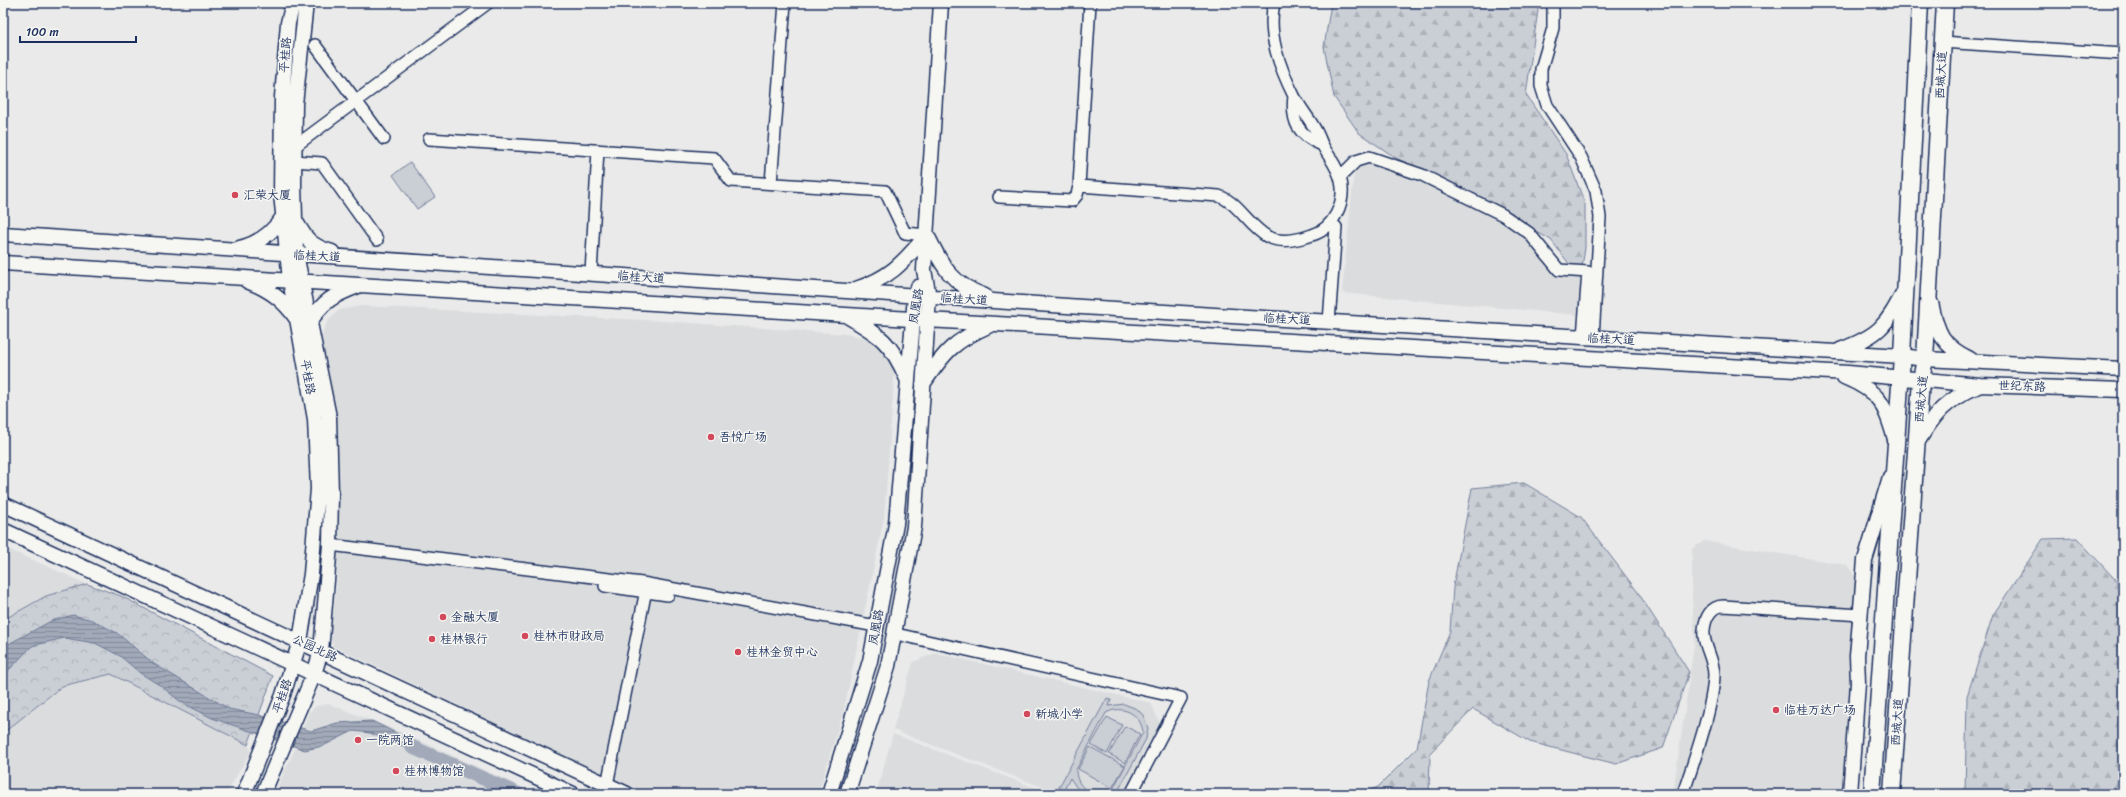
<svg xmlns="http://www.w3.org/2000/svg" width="2126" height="797" viewBox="0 0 2126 797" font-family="Sriracha,'LXGW WenKai TC',sans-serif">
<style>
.built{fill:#dadcde}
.grass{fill:#caced5;stroke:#727e9a}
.forest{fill:url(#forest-firs);stroke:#727e9a}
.park{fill:url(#park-crowns);stroke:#727e9a}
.water{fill:url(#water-rules);stroke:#6c7995}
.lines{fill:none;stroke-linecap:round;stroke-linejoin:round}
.river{stroke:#a2aaba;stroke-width:14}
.minor-casing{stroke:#1b2f5e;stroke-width:14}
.major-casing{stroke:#1b2f5e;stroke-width:17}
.highway-casing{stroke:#1b2f5e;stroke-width:19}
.minor{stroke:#f6f6f2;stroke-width:11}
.major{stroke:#f6f6f2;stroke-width:14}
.highway{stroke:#f6f6f2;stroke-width:16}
.poi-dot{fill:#d1495b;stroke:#f6f6f2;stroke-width:1.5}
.labels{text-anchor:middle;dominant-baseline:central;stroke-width:3;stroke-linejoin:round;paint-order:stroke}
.street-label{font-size:12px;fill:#1b2f5e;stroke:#f6f6f2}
.poi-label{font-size:12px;fill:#1b2f5e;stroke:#f6f6f2;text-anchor:start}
</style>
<defs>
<pattern id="forest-firs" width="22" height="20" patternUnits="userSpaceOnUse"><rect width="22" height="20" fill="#caced5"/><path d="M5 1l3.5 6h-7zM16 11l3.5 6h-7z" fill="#adb1b9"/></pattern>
<pattern id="park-crowns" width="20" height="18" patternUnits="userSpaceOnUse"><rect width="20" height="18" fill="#caced5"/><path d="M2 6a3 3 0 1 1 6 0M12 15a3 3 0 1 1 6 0" fill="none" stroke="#adb1b9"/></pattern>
<pattern id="water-rules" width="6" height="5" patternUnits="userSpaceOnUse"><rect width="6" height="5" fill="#a2aaba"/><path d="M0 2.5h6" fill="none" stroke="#838b9a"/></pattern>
</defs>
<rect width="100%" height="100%" fill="#e9eae9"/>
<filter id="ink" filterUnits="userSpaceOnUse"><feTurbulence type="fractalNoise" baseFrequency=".025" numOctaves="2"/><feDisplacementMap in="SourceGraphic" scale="8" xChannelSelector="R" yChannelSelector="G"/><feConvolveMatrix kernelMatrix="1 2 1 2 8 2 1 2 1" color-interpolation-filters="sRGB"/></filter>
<g filter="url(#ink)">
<path class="built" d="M1371 160 1505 218 1514 223 1553 266 1592 274 1589 316 1342 293 1355 164Z
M362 306 662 321 846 334 865 338 881 346 895 366 884 518 844 709 818 794H645L333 646 331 638 337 581 338 500 335 419 322 339 323 331 328 321 339 310Z
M1704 541 1847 565 1855 577 1851 726 1845 794H1673L1695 638 1692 600V549Z
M3 547 87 584 46 596 3 620Z
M936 653 1151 703 1160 724 1123 794H1069L1034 784 893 730 913 662Z
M111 674 248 745 251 751 226 794H10L3 791 4 732 62 686Z
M329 704 396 730 537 794H274L295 749 309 712 317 706Z
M893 734 1030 786 1057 794H876Z"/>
<path class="grass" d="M410 162 435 197 417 209 393 175Z
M1107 698 1111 700 1109 706 1124 704 1137 709 1143 715 1148 728 1146 739 1117 793 1100 794 1113 789 1143 732C1141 714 1122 704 1106 713L1076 770C1076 783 1084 791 1096 794H1081L1070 778 1064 790 1059 787Z
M1107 717 1122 725 1107 754 1091 745Z
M1125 726 1140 734 1125 763 1109 754Z
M1090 747 1125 766 1112 788 1078 769Z"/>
<path class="forest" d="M1331 3H1539L1526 95 1566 154 1585 204V248L1582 267 1570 265 1551 240 1445 180 1396 158 1359 133 1334 97 1324 47Z
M1524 483 1581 517 1637 591 1689 672 1663 748 1616 764 1530 742 1473 709 1430 753 1429 794H1360L1378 787 1417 748 1429 681 1450 631 1453 587 1472 488Z
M2077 538 2123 588V794H1965L1967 696 1993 615 2043 539Z"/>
<path class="park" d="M87 584 121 596 273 676 248 745 111 674 62 686 3 733V620L46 596Z"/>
<path class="water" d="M73 615 92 620 117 633 154 664 229 709 259 715 311 731 337 723 372 721 404 737 412 747 402 746 370 733 353 731 323 746 305 750 212 718 181 702 161 686 140 673 120 656 95 643 64 638 32 646 3 676V647L51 621Z"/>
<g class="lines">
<path class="river" d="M412 747 518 794"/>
<defs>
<path id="minor" d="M1553 3V28L1541 69V86L1547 105 1581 157 1596 191 1600 217 1593 338
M1942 42 2123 54
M315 45 384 139
M1294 96C1291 122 1298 135 1322 145
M429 139 714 158 731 181 885 191 905 233 927 235
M294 147 488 3
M294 161 322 163 377 240
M1340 177 1356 161 1369 157 1422 175 1503 215 1529 233 1559 270 1588 272 1583 337
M771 183 785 3
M1079 186 1219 196C1239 203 1249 227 1268 237 1281 243 1298 240 1312 235 1333 229 1346 203 1341 181 1339 169 1329 157 1323 146 1321 143 1320 139 1318 135 1312 121 1301 110 1294 96 1280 68 1267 35 1274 3
M999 197 1072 201 1077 195 1079 186 1090 3
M591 273 598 150
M1329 322 1336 227
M330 545 642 583 876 626
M605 586 668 595
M896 634 1181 698 1131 794
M607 785 647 585
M1683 794C1694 761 1713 708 1714 675 1714 659 1702 643 1704 630 1705 618 1711 606 1723 606L1861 615"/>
<path id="major" d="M295 220C306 239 310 246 332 252
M3 234 1082 307 1902 356 1925 359 2123 369
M239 248C259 244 272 233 283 217
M3 263 927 320 1848 373 1980 385 2123 390
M247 281C268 289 283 299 296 318
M856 289C892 277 903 262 927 235 942 266 951 284 985 296
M1931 303C1937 332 1942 346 1970 359
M847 316C881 336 891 342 907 379
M309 324C322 301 334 295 358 286
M1840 350C1880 335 1885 327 1905 290
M1844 377C1880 392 1884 403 1895 439
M923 384C945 351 954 341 990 325
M1917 443C1934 414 1946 400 1978 386
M3 504 627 794
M3 530 573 794
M244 794 283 695 300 641 311 574 318 489 315 419 290 280 281 194 282 97 288 23 293 3
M263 794 314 674 321 651 330 545 331 494 329 417 296 254 294 184 295 104 306 3
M829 794 870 661 896 524 915 296 918 287
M847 794 888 666 914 527 929 297 924 270 941 3
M1850 794 1858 683 1857 656 1865 560 1890 477"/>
<path id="highway" d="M1872 794 1902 356 1920 3
M1892 794 1921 380 1925 359 1945 3"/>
</defs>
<use href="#minor" class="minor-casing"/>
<use href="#major" class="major-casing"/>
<use href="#highway" class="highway-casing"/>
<use href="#minor" class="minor"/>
<use href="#major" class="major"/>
<use href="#highway" class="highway"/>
</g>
</g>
<g class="poi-dot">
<circle cx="235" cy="195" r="4"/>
<circle cx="711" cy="437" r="4"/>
<circle cx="443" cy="617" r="4"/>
<circle cx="525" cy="636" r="4"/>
<circle cx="432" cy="639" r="4"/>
<circle cx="738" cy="652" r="4"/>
<circle cx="1776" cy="710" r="4"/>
<circle cx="1027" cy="714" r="4"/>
<circle cx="358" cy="740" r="4"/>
<circle cx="396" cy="771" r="4"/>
</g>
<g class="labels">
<g class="street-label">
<text transform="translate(285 55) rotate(-85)">平桂路</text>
<text transform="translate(1941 75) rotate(-87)">西城大道</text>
<text transform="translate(317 256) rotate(3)">临桂大道</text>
<text transform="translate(641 277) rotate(4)">临桂大道</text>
<text transform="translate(964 299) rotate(4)">临桂大道</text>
<text transform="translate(916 306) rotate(-81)">凤凰路</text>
<text transform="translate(1287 319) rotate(3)">临桂大道</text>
<text transform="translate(1611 339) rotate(3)">临桂大道</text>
<text transform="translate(308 377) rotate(80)">平桂路</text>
<text transform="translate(2022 386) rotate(2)">世纪东路</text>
<text transform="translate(1921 399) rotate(-85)">西城大道</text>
<text transform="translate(876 627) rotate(-80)">凤凰路</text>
<text transform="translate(315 648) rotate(25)">公园北路</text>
<text transform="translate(282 696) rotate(-71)">平桂路</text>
<text transform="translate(1897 722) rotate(-86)">西城大道</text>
</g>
<g class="poi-label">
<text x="243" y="195">汇荣大厦</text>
<text x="719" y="437">吾悦广场</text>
<text x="451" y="617">金融大厦</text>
<text x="533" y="636">桂林市财政局</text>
<text x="440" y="639">桂林银行</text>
<text x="746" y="652">桂林金贸中心</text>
<text x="1784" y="710">临桂万达广场</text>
<text x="1035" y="714">新城小学</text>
<text x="366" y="740">一院两馆</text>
<text x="404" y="771">桂林博物馆</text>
</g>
</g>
<rect width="2126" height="797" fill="none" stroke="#f6f6f2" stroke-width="16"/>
<rect x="8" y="8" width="2110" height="781" fill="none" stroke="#1b2f5e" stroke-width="1.5" filter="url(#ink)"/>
<path d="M20 36v6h116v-6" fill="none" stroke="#1b2f5e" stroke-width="2"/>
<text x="26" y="36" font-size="12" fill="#1b2f5e" stroke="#f6f6f2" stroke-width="3" paint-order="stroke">100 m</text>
</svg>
